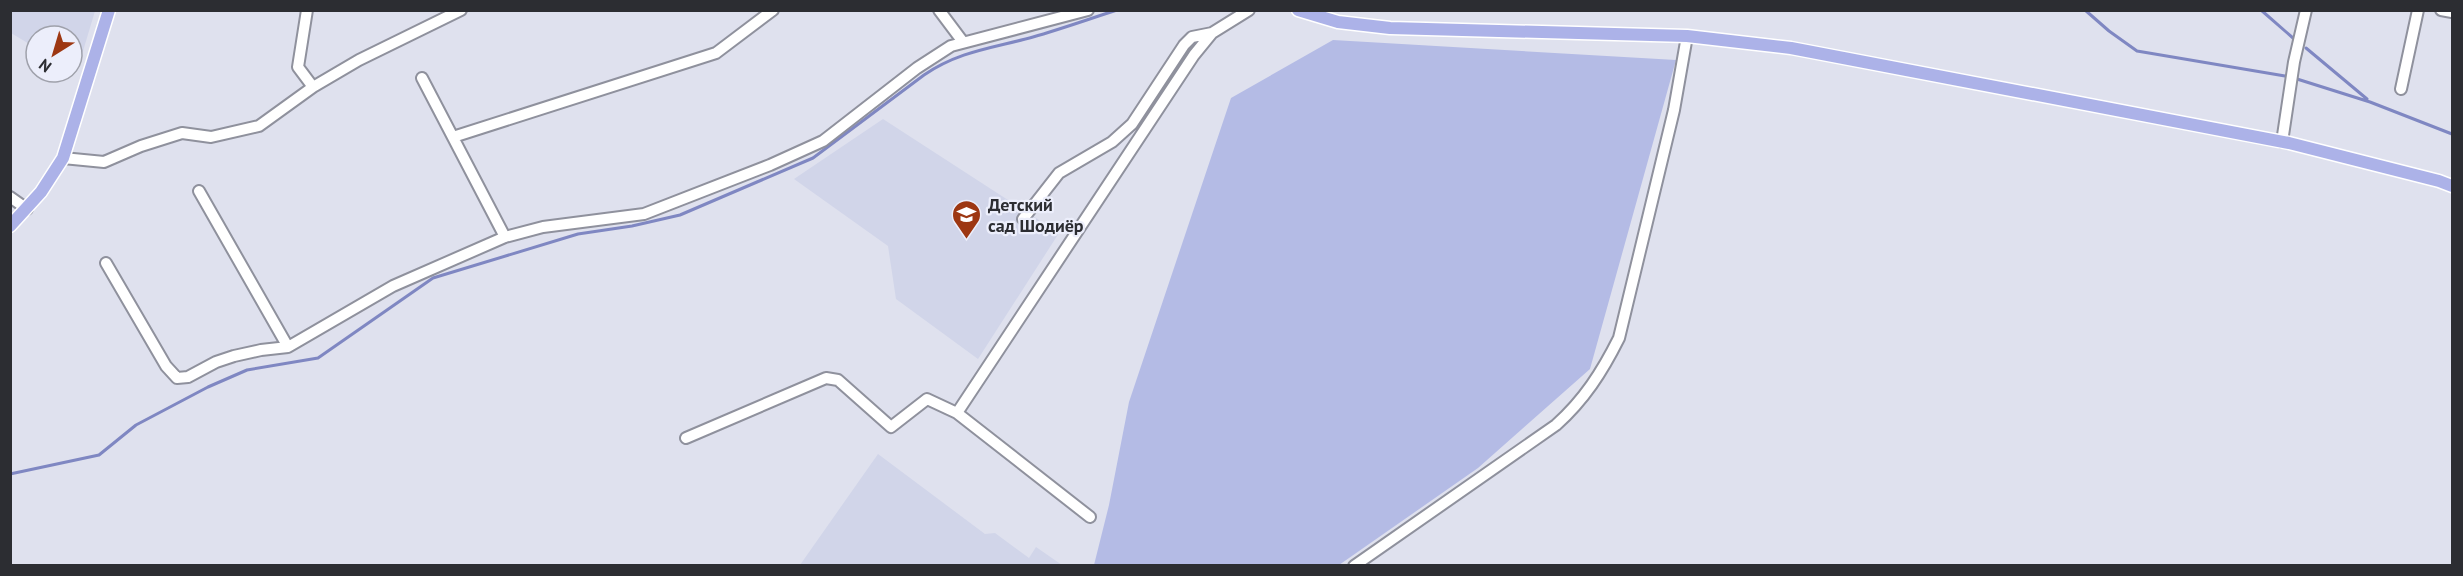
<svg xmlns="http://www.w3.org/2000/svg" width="2463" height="576" viewBox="0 0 2463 576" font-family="'PT Sans',sans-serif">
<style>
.built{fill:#d1d5e9}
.green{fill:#b4bbe5}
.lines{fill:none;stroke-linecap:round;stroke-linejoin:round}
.stream{stroke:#7f87c2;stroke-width:3}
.minor-casing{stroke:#8f919d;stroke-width:14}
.major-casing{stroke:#fff;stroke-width:15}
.minor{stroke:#fff;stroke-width:10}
.major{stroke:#acb2e8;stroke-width:12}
.labels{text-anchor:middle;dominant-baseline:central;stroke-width:4.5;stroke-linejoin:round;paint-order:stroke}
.poi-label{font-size:18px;font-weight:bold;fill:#2c2d32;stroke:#eceefb;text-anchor:start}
</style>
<rect width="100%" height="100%" fill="#dfe1ee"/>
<path class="built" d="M11 10 95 11 77 71 72 68V36H36V48L11 33Z
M883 119 1059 233 978 359 896 299 888 246 794 179Z
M878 454 985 534 995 533 1029 558 1036 547 1062 565H800Z"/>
<path class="green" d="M1333 40 1676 60 1590 369 1478 468 1339 565H1094L1109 505 1129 402 1231 98Z"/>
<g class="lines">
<path class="stream" d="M2085 10 2109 31 2137 51 2285 76
M2261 10 2293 38
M2306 48 2367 99
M2297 79 2370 102 2452 134
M10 474 99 455 136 425 208 387 247 370 318 358 433 278 578 234 632 226 680 215 813 158 924 75C959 51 993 48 1033 37 1061 29 1089 19 1117 10"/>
<defs>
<path id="minor" d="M307 10 298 67 313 87
M939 10 963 42
M2441 10 2452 12
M422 78 505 237
M2401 89 2418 10
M453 137 716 53 773 10
M2282 142 2294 62 2306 10
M63 158 104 162 141 146 182 133 211 137 259 126 313 87 359 60 461 10
M199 191 288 347
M10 197 27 209
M1023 219 1059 173 1112 142 1132 124 1184 45 1192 37 1212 33
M106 263 166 366 177 378 188 377 216 362 234 356 261 350 288 347 393 286 505 237 543 227 644 214 770 165 823 141 917 68 951 46 1088 10
M957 413 1194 55 1212 33 1249 10
M686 438 826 378 838 380 891 427 927 399 957 413 1090 517
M1354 566 1556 425C1584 400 1602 372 1619 338L1674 110 1687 36"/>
<path id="major" d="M1298 10 1338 22 1390 28 1687 36 1791 48 2289 143 2439 181 2452 186
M10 226 41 192 63 158 109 10"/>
</defs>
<use href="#minor" class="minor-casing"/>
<use href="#major" class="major-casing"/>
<use href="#minor" class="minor"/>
<use href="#major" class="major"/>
</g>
<defs>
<symbol id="school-pin" viewBox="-11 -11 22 30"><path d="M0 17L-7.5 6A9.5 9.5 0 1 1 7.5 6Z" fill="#9d3712" stroke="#eceefb"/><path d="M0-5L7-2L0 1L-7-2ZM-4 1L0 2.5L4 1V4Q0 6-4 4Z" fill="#fff"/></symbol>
</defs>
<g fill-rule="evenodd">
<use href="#school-pin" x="950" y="198" width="33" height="45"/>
</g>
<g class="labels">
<g class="poi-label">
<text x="988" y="204">Детский<tspan x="988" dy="21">сад Шодиёр</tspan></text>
</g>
</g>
<rect width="2463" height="576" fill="none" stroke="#2c2d32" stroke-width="24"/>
<g transform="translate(54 54) rotate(217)"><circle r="28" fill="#eceefb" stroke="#9fa1ab" stroke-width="1.5"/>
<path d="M0-4.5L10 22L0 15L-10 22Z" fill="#9d3712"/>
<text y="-9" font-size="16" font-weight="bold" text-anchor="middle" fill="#2c2d32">N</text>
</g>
</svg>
